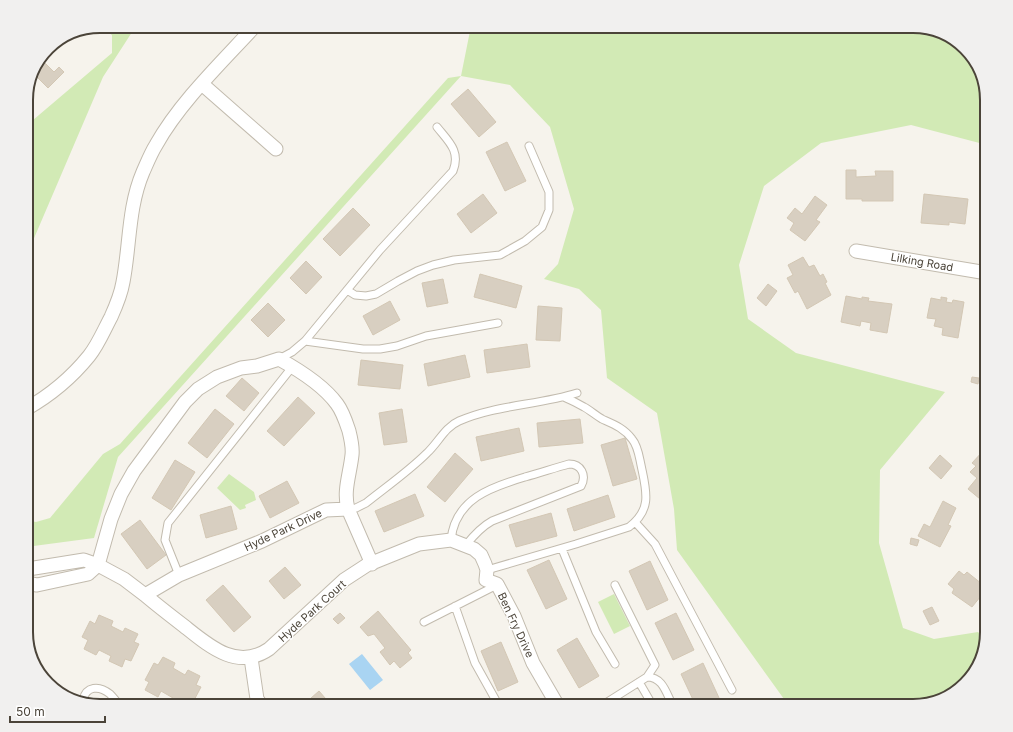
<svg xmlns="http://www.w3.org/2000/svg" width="1013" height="732" viewBox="0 0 1013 732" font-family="Inter,sans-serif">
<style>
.green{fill:#d2eab5}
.water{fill:#a9d4f2}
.building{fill:#d8cfc1;stroke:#d3c7b4}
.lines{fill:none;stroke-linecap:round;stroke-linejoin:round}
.lane-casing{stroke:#c2bbae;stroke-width:9}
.street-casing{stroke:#c2bbae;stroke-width:15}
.lane{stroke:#fff;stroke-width:7}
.street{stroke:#fff;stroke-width:13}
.labels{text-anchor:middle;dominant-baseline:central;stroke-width:3;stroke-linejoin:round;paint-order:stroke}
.street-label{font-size:11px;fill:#4b4439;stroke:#fff}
.rim{fill:none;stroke:#4b4439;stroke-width:2}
</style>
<rect width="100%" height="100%" fill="#f6f3ec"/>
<path class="green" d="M99 26H136L103 77 26 257V126L112 53V35Z
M471 26H914L950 38 979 67 987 99V145L911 125 821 143 764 186 739 265 748 319 796 353 945 392 880 470 879 543 903 628 934 639 978 632 985 639 972 677 946 698 913 706H789L677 550 674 509 657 413 607 378 601 310 579 289 544 279 558 264 574 209 550 127 510 85 461 76 118 457 94 538 26 547V520L36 522 50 518 103 454 120 444 448 78 461 76Z
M229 474 254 492 256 500 245 505 246 508 240 510 217 488Z
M614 594 630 626 614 634 598 602Z"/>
<path class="water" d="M362 654 383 680 370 690 349 664Z"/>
<path class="building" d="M43 61 54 72 59 67 64 72 48 88 32 72Z
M468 89 496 122 479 137 451 104Z
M507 142 526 181 505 191 486 152Z
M846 170H856V177L876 176 875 171H893V201H862V199H846Z
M483 194 497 213 471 233 457 214Z
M924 194 968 199 965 224 949 222V225L921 223Z
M815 196 827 205 816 220 820 222 805 241 790 230 794 223 787 218 795 208 802 214Z
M353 208 370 225 340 256 323 239Z
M987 210V231L981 229Z
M803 257 809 267 814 265 820 276 823 274 827 282 825 283 831 295 807 309 798 291 795 293 787 278 793 275 788 265Z
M306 261 322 277 306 294 290 278Z
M480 274 522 286 516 308 474 297Z
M443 279 448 303 427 307 422 283Z
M768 284 777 291 766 306 757 298Z
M846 296 862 299V297L869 298 868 301 892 304 887 333 870 330 871 323 861 321 860 326 841 322Z
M941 297 947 298 946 302 952 303 953 300 964 302 958 338 942 335 943 328 934 326 936 319 927 318 931 298 941 300Z
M390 301 400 320 373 335 363 316Z
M268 303 285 320 268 337 251 320Z
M538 306 562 308 560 341 536 340Z
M527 344 530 367 487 373 484 350Z
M465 355 470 377 428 386 424 364Z
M361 360 403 365 400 389 358 385Z
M972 377 979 378 978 384 971 382Z
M242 378 259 393 244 411 226 396Z
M298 397 315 413 284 446 267 431Z
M215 409 234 424 207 458 188 443Z
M402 409 407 442 384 445 379 413Z
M580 419 583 443 539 447 537 423Z
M519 428 524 451 481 461 476 437Z
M625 438 637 479 613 486 601 445Z
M984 450 987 452V491L980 499 968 489 977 478 970 472 976 466 972 463Z
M455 453 473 469 445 502 427 487Z
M940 455 952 466 941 479 929 468Z
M175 460 195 472 171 510 152 498Z
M287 481 299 503 270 518 259 496Z
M415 494 424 516 384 532 375 511Z
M608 495 615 517 574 531 567 509Z
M943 501 956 508 948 525 951 526 940 547 918 536 924 524 930 527Z
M231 506 237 529 206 538 200 515Z
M551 513 557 536 516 547 509 525Z
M140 520 166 555 147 569 121 534Z
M911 538 919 540 917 546 910 544Z
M549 560 567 599 546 609 527 570Z
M650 561 668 600 647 610 629 571Z
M285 567 301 585 284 599 269 581Z
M959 571 964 575 967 572 982 584 980 587 985 591 972 607 952 593 954 589 948 584Z
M223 585 251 617 234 632 206 600Z
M932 607 939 621 930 625 923 611Z
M378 611 411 650 408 653 412 658 400 668 394 661 390 665 380 652 385 648 374 634 368 636 360 627Z
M340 613 345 618 338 624 333 619Z
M676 613 694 650 673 660 655 623Z
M99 615 113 621 111 626 123 632 125 628 138 634 134 642 139 644 131 661 125 659 122 667 109 661 111 656 99 650 96 655 84 649 88 640 82 637 90 621 95 624Z
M577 638 599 676 579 688 557 650Z
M501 642 518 682 498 691 481 651Z
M163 657 175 663 173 668 185 675 188 670 200 676 196 685 201 687 192 704 187 702 185 706H175L170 704 173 698 161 691 158 697 145 690 149 682 145 680 154 663 158 665Z
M703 663 720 700 709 706H696L681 674Z
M319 691 332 706H302Z
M530 699 535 706H519Z"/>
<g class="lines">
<defs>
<path id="lane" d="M347 290 355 295 366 296 376 294 398 281 417 271 433 265 454 260 500 255 525 241 542 227 549 210V192L529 146
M305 341 363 349H380L397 346 426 336 498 323
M279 359 292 352 305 341 380 250 453 171C461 151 448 141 437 127
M348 509 356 508 366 503C386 487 409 471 427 453 438 443 445 427 459 421 495 405 539 405 577 393
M635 522 655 544 732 690
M451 540C455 499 491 487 525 477 540 473 554 468 569 464 581 464 587 475 581 486L492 521C481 527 474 535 466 545
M562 549 596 632 615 664
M487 570 576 544 629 527C653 509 646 490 641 465 639 456 638 446 632 439 624 428 613 424 602 419 595 415 590 410 584 407 577 403 571 400 564 397
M179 575 165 540 168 523 293 366
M615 585 655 665 647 677
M455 606 475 663 499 706
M424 622 497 585
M639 682 653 706
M83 700C86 686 99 685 110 694 113 697 117 702 120 706
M601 706 647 677C663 677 666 693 673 706"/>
<path id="street" d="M202 84 276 149
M856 251 987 273
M26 409C49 396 72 377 89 356 98 345 104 330 111 317 116 306 121 294 123 282 130 246 128 207 143 172 147 163 151 153 156 145 180 102 222 62 255 26
M26 571 28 569 84 560 98 565 124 579 145 595 179 575 262 541 326 510 348 509
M26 583 37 585 88 574 98 565 111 519 121 494 134 471 185 402 198 389 217 377 241 368 257 366 279 359C299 370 324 386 337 404 343 412 346 422 349 431 351 439 353 447 352 455 350 474 343 491 348 509L372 564
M145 595C158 606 171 616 184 626 209 646 237 671 269 649L344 580 367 565 419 544 451 540 474 549 481 555 485 564 487 570 486 580 497 584 514 616 533 663 558 706
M251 658 257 699 262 706"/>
</defs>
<use href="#lane" class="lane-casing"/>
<use href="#street" class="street-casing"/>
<use href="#lane" class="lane"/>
<use href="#street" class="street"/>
</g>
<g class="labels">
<g class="street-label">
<text transform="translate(922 262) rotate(10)">Lilking Road</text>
<text transform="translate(283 530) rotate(-25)">Hyde Park Drive</text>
<text transform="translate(312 611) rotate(-42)">Hyde Park Court</text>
<text transform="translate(516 625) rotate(65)">Ben Fry Drive</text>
</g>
</g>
<path d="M0 0H1013V732H0ZM100 33H913A67 67 0 0 1 980 100V632A67 67 0 0 1 913 699H100A67 67 0 0 1 33 632V100A67 67 0 0 1 100 33Z" fill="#f1f0ef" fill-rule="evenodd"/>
<path class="rim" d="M100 33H913A67 67 0 0 1 980 100V632A67 67 0 0 1 913 699H100A67 67 0 0 1 33 632V100A67 67 0 0 1 100 33Z"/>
<path d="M10 716v6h95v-6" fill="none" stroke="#4b4439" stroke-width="2"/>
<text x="16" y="716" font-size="12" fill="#4b4439" stroke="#ffffff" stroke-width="3" paint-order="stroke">50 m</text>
</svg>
